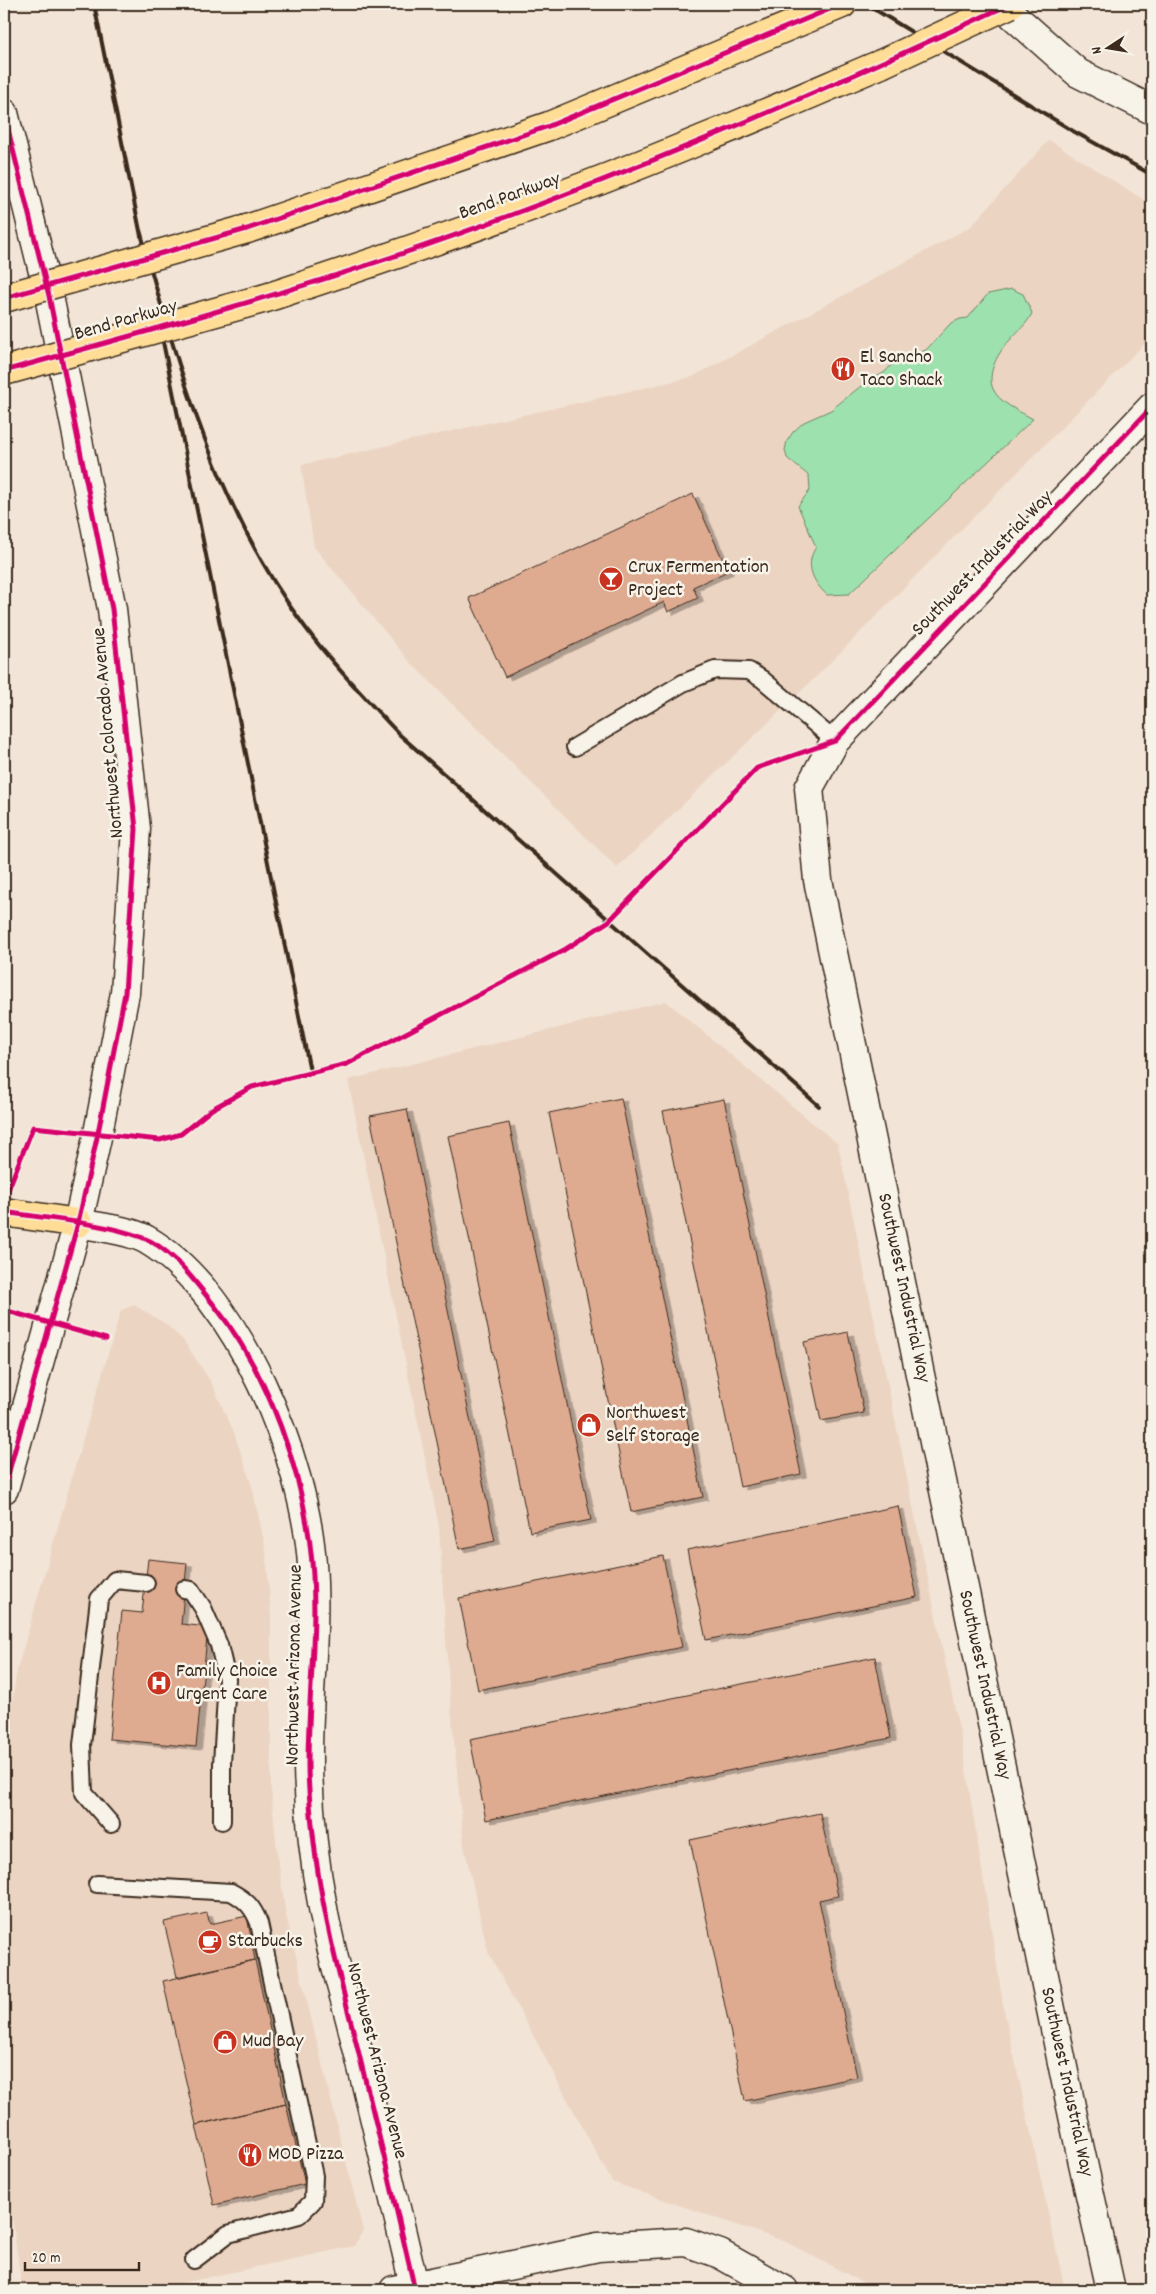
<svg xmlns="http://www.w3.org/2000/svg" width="1156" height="2294" viewBox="0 0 1156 2294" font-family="Dekko,sans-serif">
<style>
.built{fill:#ecd4c2}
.green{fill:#9de2ae;stroke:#6c8666}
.building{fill:#deab91;stroke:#3b2a1e;filter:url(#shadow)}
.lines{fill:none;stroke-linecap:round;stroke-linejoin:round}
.lane-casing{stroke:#3b2a1e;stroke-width:20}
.street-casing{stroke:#3b2a1e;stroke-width:31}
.secondary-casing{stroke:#3b2a1e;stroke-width:31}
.highway-casing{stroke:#3b2a1e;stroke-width:31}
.lane{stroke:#f7f3e8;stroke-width:16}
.street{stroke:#f7f3e8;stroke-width:28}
.secondary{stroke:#f7f3e8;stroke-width:28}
.highway{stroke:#ffdd96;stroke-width:28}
.rail{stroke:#3b2a1e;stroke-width:4}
.highway-bridge-casing{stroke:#3b2a1e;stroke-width:31;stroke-linecap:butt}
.highway-bridge{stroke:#ffdd96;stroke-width:28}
.cycleway-casing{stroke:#f7f3e8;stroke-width:8}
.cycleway{stroke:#d6006c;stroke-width:5}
.labels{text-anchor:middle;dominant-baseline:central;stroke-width:5;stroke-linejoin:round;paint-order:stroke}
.street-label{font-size:20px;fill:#3b2a1e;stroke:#f7f3e8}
.poi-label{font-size:20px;fill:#3b2a1e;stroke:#f7f3e8;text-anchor:start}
</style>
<defs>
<filter id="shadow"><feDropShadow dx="5.5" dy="3" stdDeviation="0" flood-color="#0004"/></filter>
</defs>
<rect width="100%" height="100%" fill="#f2e5d7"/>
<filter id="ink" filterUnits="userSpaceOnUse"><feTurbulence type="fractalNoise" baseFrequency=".02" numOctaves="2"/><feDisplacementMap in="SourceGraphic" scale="10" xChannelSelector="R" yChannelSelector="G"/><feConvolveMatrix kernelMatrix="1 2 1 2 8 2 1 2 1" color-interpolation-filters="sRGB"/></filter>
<g filter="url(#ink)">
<path class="built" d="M1049 140 1152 205V336L821 672 617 868 411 663 314 547 301 465 692 377 970 227Z
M666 1001 838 1144 962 1743 1004 2010 1065 2290H877L786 2242 612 2182 488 1952 464 1846 449 1688 439 1527 348 1080Z
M134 1305 166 1324 184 1341 211 1382 234 1432 252 1486 266 1551 271 1616V1788L277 1852 286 1915 363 2231 354 2246 150 2290H22L4 2157V1754L17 1670 78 1456 121 1310Z"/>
<path class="green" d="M1012 289 1023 294 1032 313C1027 325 1018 330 1010 340 999 351 986 373 993 389 999 403 1021 412 1033 419L849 594 827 595C813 582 804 565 816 547L798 506 810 490 809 476 787 458 785 450 787 441 793 432 804 422 831 410 861 386 885 372 894 362 926 350 950 324 960 319 968 318 988 294Z"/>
<path class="building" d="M693 494 728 571 693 587 698 598 668 612 664 602 505 677 469 598Z
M621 1098 703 1497 631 1512 549 1113Z
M724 1099 801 1474 740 1487 663 1111Z
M407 1109 495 1541 459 1549 370 1116Z
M509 1123 591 1520 530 1532 448 1136Z
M848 1332 864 1413 821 1421 804 1342Z
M898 1506 917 1597 706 1640 687 1550Z
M663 1556 682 1647 478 1690 459 1598Z
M148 1559 187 1563 181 1624 208 1627 196 1747 109 1739 122 1611 142 1613Z
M875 1657 891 1738 486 1820 470 1739Z
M820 1813 838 1896 819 1900 857 2077 745 2101 690 1840Z
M207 1913 210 1924 247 1916 255 1960 177 1977 164 1922Z
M255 1960 286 2104 196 2125 163 1981Z
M286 2104 305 2184 214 2205 196 2125Z"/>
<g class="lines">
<defs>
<path id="lane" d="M575 747 683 683 715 670 749 671 762 679 835 741
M184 1589 191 1590 203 1608 219 1645 227 1679 222 1764V1821
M111 1824 84 1793 82 1745 99 1599 115 1580 146 1583
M97 1884 231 1892C246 1900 253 1907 259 1923L314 2176 313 2201 299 2215 228 2234 194 2260"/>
<path id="street" d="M1000 4 1078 73 1152 110
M394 2290 598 2247 686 2242 720 2254 784 2290
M1111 2290 1079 2145 818 880 809 788 835 741 1152 407"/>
<path id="secondary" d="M4 113 49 296 112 609 136 829 125 993 98 1133 78 1223 4 1489
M78 1223C97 1227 130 1230 147 1240 239 1294 305 1461 312 1564 317 1631 307 1699 308 1766 309 1813 314 1862 323 1908 330 1951 344 1993 354 2035 375 2120 396 2205 415 2290"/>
<path id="highway" d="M247 229 549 126 842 4
M266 298C413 250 560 199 703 139 763 115 822 89 881 64
M4 1212 78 1223"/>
</defs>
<use href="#lane" class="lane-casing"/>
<use href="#street" class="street-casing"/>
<use href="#secondary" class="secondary-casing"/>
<use href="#highway" class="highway-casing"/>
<use href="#lane" class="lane"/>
<use href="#street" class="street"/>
<use href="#secondary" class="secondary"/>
<use href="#highway" class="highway"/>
<path class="rail" d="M94 4 141 236
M866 4 1073 131 1152 175
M140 230C178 367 217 510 305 627 333 665 367 700 400 735L819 1106
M158 317 310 1071"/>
<defs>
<path id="highway-bridge" d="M881 64 1010 4
M4 298 247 229
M4 371 266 298"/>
</defs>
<use href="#highway-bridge" class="highway-bridge-casing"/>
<use href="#highway-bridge" class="highway-bridge"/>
<defs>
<path id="cycleway" d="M4 113 49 296 112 609 136 829 125 993 98 1133 78 1223 4 1489
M4 298 247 229 549 126 842 4
M4 371C134 335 264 300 392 257 603 186 808 98 1010 4
M4 1200 33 1127 160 1140 181 1134 212 1109 252 1087 347 1064 564 950 609 921 757 768 835 741 1152 407
M4 1212C48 1219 99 1222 141 1237 172 1248 194 1281 214 1305 269 1374 304 1474 312 1562 318 1629 308 1697 308 1764 308 1796 312 1827 316 1859 325 1924 342 1986 358 2050 378 2130 397 2210 415 2290
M4 1310 106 1339"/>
</defs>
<use href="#cycleway" class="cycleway-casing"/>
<use href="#cycleway" class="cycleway"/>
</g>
</g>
<defs>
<symbol id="restaurant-disc" viewBox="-11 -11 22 22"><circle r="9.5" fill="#c8321e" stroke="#f7f3e8"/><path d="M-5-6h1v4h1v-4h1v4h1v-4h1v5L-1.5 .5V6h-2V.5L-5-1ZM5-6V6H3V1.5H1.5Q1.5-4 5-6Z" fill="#fff"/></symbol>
<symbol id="bar-disc" viewBox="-11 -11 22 22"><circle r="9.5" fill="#c8321e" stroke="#f7f3e8"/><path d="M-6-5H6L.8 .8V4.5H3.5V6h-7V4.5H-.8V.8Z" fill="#fff"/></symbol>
<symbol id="shop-disc" viewBox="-11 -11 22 22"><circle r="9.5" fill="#c8321e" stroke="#f7f3e8"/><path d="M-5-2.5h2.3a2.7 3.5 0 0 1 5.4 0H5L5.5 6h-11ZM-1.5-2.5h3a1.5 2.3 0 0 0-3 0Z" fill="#fff"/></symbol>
<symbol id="hospital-disc" viewBox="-11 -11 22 22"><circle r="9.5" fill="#c8321e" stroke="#f7f3e8"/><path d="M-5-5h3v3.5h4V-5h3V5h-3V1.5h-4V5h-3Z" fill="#fff"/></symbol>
<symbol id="cafe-disc" viewBox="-11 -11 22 22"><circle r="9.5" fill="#c8321e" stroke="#f7f3e8"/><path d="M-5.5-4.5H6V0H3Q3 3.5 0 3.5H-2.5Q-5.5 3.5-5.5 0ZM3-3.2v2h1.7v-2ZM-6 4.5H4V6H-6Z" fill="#fff"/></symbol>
</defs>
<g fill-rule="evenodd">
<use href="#restaurant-disc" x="829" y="355" width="28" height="28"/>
<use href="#bar-disc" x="597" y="565" width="28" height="28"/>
<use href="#shop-disc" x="575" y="1411" width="28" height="28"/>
<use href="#hospital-disc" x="145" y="1669" width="28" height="28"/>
<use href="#cafe-disc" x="196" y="1928" width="28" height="28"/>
<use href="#shop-disc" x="211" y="2028" width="28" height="28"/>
<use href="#restaurant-disc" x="236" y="2141" width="28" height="28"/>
</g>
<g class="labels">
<g class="street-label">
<text transform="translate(510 197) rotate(-20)">Bend Parkway</text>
<text transform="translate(126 321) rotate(-16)">Bend Parkway</text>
<text transform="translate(983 564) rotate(-46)">Southwest Industrial Way</text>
<text transform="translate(109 733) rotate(-95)">Northwest Colorado Avenue</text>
<text transform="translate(903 1288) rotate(78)">Southwest Industrial Way</text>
<text transform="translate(295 1665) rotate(-89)">Northwest Arizona Avenue</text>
<text transform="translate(984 1685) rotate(78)">Southwest Industrial Way</text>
<text transform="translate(376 2061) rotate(76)">Northwest Arizona Avenue</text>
<text transform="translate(1066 2082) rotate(78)">Southwest Industrial Way</text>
</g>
<g class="poi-label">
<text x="860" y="358">El Sancho<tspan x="860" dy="23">Taco Shack</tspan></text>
<text x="628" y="568">Crux Fermentation<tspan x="628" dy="23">Project</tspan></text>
<text x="606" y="1414">Northwest<tspan x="606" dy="23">Self Storage</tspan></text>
<text x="176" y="1672">Family Choice<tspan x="176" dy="23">Urgent Care</tspan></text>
<text x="228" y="1942">Starbucks</text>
<text x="242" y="2042">Mud Bay</text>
<text x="268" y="2155">MOD Pizza</text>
</g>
</g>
<rect width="1156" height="2294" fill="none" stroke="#f7f3e8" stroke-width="20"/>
<rect x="10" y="10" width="1136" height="2274" fill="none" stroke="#3b2a1e" stroke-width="2" filter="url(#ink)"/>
<g transform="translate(1108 48) rotate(258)" stroke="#f7f3e8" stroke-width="4" paint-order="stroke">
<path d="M0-4L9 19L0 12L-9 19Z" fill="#3b2a1e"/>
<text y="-8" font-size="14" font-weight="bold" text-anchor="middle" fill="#3b2a1e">N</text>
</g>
<path d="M25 2262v8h114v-8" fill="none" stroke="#3b2a1e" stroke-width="2.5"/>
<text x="32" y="2262" font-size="15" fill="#3b2a1e" stroke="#f7f3e8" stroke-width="4" paint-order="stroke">20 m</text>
</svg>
